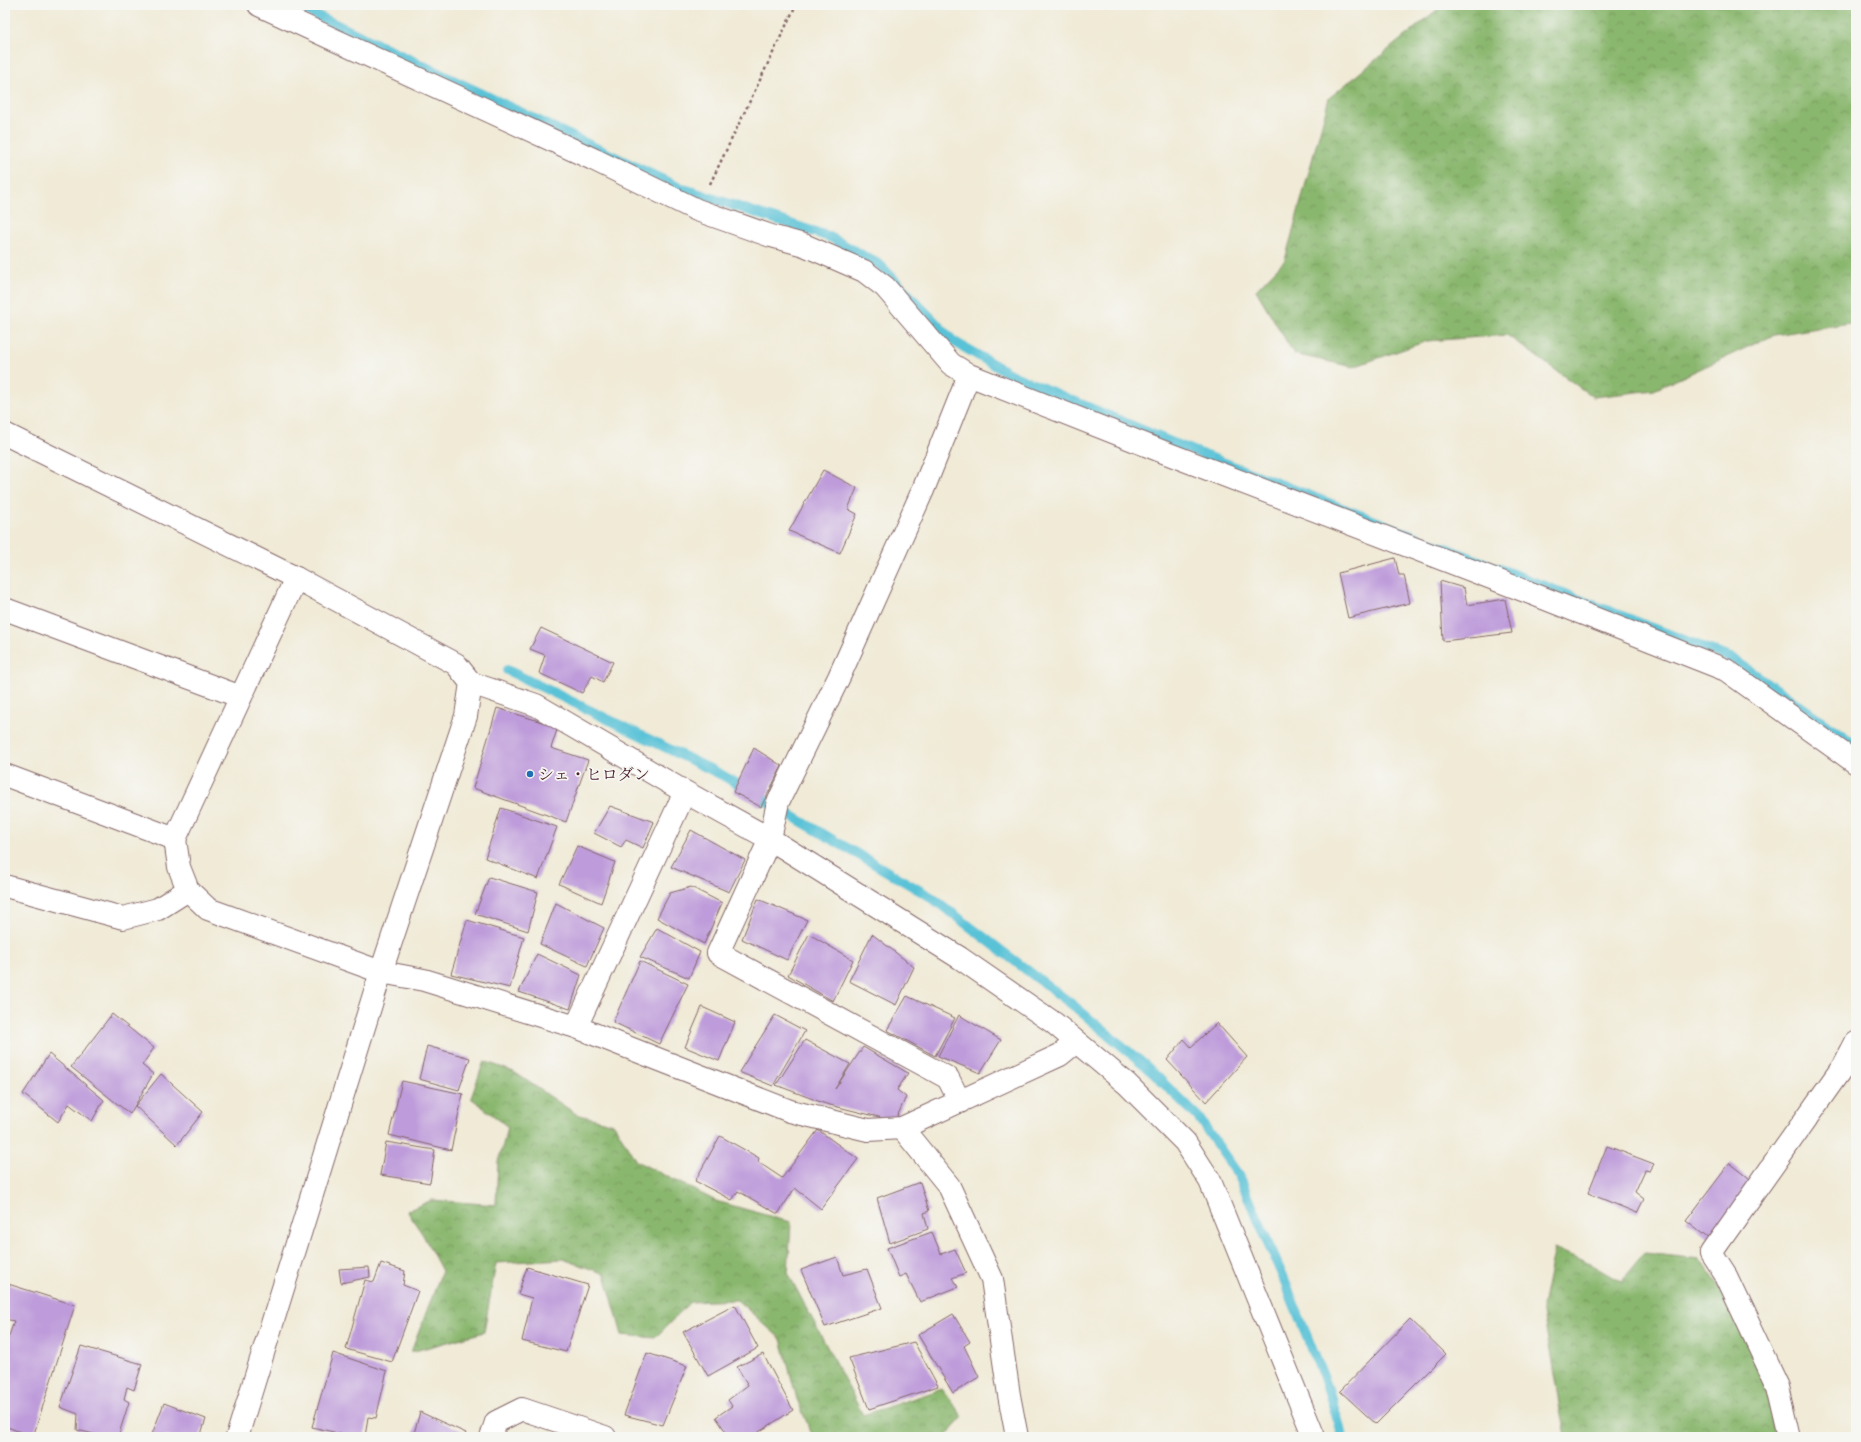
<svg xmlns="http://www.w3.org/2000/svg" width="1861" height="1442" viewBox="0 0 1861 1442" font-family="'EB Garamond','Noto Serif JP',serif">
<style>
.forest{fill:url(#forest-crowns);stroke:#6a6b4c}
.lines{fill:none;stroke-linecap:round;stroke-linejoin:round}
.stream{stroke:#5ac2d7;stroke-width:10}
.building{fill:#be9bda}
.minor-casing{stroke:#846667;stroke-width:24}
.tertiary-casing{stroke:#846667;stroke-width:24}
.path{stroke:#846667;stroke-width:2.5;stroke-dasharray:3 3;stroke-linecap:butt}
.minor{stroke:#fff;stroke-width:22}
.tertiary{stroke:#fff;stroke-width:22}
.poi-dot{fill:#1f6fb2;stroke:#f6f6f2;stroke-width:1.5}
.labels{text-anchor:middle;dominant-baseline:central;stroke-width:3.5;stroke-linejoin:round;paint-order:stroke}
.poi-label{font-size:16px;fill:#4a1f2b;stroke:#f6f6f2;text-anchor:start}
</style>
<defs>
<pattern id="forest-crowns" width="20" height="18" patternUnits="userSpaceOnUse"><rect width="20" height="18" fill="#8ab76e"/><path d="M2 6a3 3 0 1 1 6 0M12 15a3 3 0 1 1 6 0" fill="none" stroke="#73945b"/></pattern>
</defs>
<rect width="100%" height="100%" fill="#f6f6f2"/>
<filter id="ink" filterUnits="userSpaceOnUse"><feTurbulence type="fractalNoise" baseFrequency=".025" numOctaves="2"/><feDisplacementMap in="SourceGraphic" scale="8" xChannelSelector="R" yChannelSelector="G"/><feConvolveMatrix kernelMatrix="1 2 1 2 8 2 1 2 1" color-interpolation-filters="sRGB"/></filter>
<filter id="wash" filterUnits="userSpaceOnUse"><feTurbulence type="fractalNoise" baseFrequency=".012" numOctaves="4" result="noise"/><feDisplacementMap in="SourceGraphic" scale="16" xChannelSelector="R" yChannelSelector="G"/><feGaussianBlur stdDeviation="0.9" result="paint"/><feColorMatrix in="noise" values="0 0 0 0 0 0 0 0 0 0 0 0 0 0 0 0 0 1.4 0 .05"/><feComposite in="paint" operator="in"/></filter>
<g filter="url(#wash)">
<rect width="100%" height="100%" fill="#f0ead6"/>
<path class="forest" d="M1443 5H1856V322L1774 335 1654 390 1593 397 1507 335 1427 341 1353 367 1294 354 1256 290 1285 260 1329 98Z
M484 1061 514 1072 576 1114 614 1124 636 1161 716 1201 791 1222 788 1273 863 1415 942 1389 963 1417 945 1437H813L797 1399 781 1339 737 1300 690 1302 655 1338 622 1335 605 1274 563 1259 496 1263 484 1332 411 1352 442 1271 423 1235 407 1211 432 1200 496 1205 498 1162 508 1127 471 1098Z
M1554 1248 1590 1264 1621 1282 1645 1253 1700 1259 1733 1305 1766 1389 1777 1437H1565L1542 1306Z"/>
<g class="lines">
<path class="stream" d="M295 5 678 187 830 237 880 265 953 341 1012 375 1178 445 1733 659 1856 745
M507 670 722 775 931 897 1074 1006 1146 1066 1198 1117 1239 1176 1283 1277 1327 1386 1343 1437"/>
</g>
<g id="blocks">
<path class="building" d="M823 470 857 488 848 509 857 514 840 553 789 531Z
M1395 558 1399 575H1404L1410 603 1348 618 1338 573Z
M1440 581 1464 588 1467 605 1505 599 1512 633 1443 641Z
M541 628 613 662 603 682 592 676 582 693 539 673 545 655 530 649Z
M497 708 558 727 551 748 588 760 566 822 473 788Z
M754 748 782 766 761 807 733 792Z
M610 806 654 822 643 848 626 840 621 847 594 833Z
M501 808 557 827 538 879 485 858Z
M691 830 745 860 729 892 671 867Z
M577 846 615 862 601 903 559 884Z
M489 877 538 892 528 931 475 914Z
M691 887 722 903 704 944 657 918 670 893Z
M758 899 807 920 787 960 742 939Z
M556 903 604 928 587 966 540 944Z
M467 920 524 937 510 988 451 974Z
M657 928 700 952 689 978 640 957Z
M809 934 853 960 833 1001 788 975Z
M872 934 914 967 896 1005 849 981Z
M537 954 581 975 570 1009 519 992Z
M640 961 688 984 659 1044 613 1022Z
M907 996 955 1018 935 1056 887 1030Z
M702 1007 735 1022 719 1061 685 1047Z
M112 1014 154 1048 142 1065 153 1074 130 1114 71 1067Z
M775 1015 805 1031 773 1086 739 1072Z
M959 1015 1001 1040 980 1073 938 1056Z
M1217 1023 1247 1057 1206 1102 1167 1060 1184 1039 1191 1047Z
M805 1040 850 1064 835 1089 863 1047 908 1073 897 1090 906 1097 895 1121 826 1104 776 1085Z
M427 1046 470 1058 459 1090 419 1079Z
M49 1054 104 1100 92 1121 69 1104 58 1122 23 1094Z
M161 1074 203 1112 177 1145 135 1106Z
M402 1081 463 1094 451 1150 389 1135Z
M818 1130 858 1159 821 1209 795 1188 778 1214 738 1191 732 1200 695 1181 720 1136 759 1158 758 1162 782 1178Z
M386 1142 435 1150 430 1183 380 1175Z
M1607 1146 1654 1164 1650 1171 1645 1170 1635 1192 1644 1199 1637 1213 1588 1193Z
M1730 1163 1754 1182 1709 1239 1686 1221Z
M920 1182 929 1211 924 1213 928 1229 890 1243 877 1198Z
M932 1232 941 1254 955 1249 966 1273 952 1278 958 1287 920 1302 906 1274 899 1277 887 1248Z
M837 1257 843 1275 867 1269 882 1308 825 1327 801 1270Z
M381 1263 405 1271 403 1285 418 1291 392 1362 346 1349 365 1280 374 1282Z
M369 1267 370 1277 341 1283 339 1269Z
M527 1267 588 1285 566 1352 522 1341 532 1298 518 1294Z
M5 1283 75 1305 33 1437 5 1426V1348L14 1321 5 1319Z
M735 1305 758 1348 708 1376 683 1332Z
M953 1314 970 1342 964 1346 979 1377 953 1393 918 1335Z
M1410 1319 1446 1354 1376 1424 1340 1391Z
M914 1342 938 1386 869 1409 849 1358Z
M81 1346 142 1364 134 1390 127 1387 124 1399 129 1402 118 1437H106L77 1430 78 1414 60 1407Z
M333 1353 387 1371 376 1418 368 1417 365 1437H355L312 1427Z
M647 1353 687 1366 663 1425 624 1415Z
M763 1354 793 1410 751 1437H729L716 1417 732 1406 728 1400 748 1385 737 1367Z
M164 1403 206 1419 200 1437H151Z
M420 1412 466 1433 464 1437H413Z"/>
</g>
</g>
<g filter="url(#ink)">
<use href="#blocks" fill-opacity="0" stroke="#846667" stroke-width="1"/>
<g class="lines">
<defs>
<path id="minor" d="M259 5 595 160 697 210 771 236 804 245 864 271 885 287 951 364 969 375 1161 451 1533 594 1726 670 1856 763
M5 609 241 697
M471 683 536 705 685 792 770 839 960 958 1054 1023 1127 1084 1185 1142 1210 1181 1314 1437
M5 775 175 839 296 578
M5 886 123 918 158 909 188 890
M381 972 424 980 576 1027 790 1111 868 1130 902 1128 1060 1055 1076 1042
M576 1027 685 792
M960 1102 948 1078 718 953 770 839 778 802 839 677 923 490 969 375
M902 1128 949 1186 992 1279 1009 1395 1017 1437
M491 1437 496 1422 522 1409 605 1437
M1790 1437 1778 1386 1726 1276 1711 1253 1844 1065 1856 1042"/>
<path id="tertiary" d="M5 434 296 578 456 664 471 683 466 716 381 972 237 1437
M175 839 179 867 188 890 208 909 381 972"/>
</defs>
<use href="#minor" class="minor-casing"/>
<use href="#tertiary" class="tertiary-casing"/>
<path class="path" d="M710 184 796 5"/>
<use href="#minor" class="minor"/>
<use href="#tertiary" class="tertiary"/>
</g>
</g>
<circle class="poi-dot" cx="530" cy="774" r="4"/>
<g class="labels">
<g class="poi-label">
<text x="538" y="774">シェ・ヒロダン</text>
</g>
</g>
<rect width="1861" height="1442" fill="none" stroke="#f6f6f2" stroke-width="20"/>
</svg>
